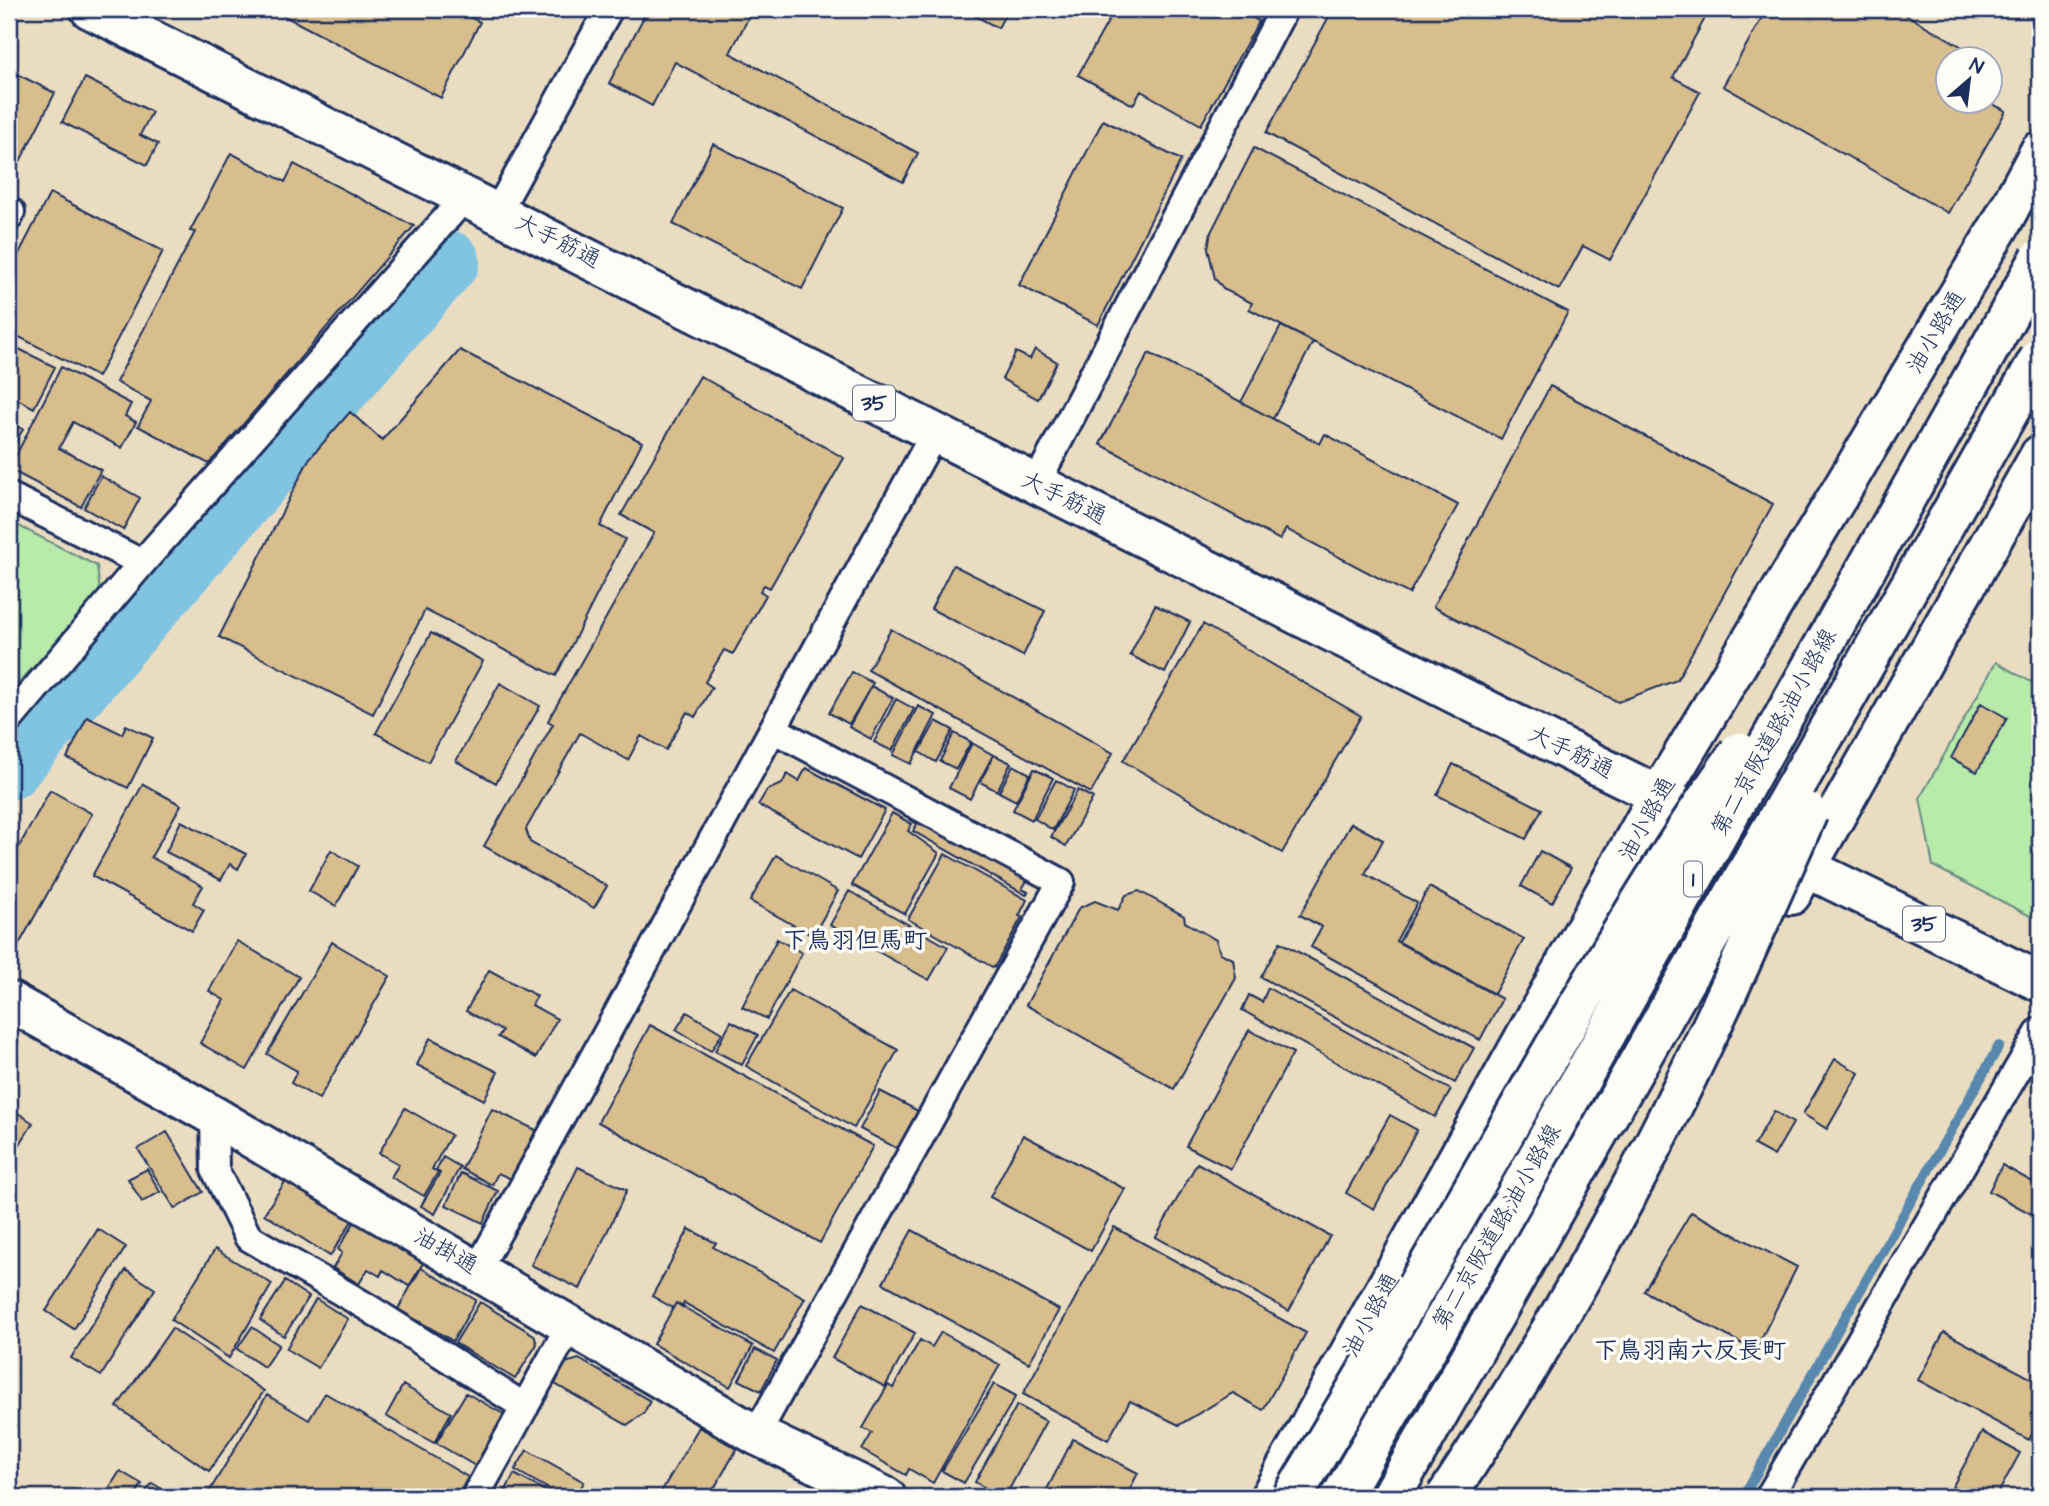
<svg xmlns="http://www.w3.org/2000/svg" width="2049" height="1506" viewBox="0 0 2049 1506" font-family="'Architects Daughter','Klee One',sans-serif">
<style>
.built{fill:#eadcc1;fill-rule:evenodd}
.green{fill:#b8eaaa;stroke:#6a8c84;stroke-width:2}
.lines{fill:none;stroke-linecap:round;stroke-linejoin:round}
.stream{stroke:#5888ad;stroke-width:10}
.river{stroke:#81c4e1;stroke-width:60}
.building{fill:#d8bd8d;stroke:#1b2f5e;stroke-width:2}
.street-casing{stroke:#1b2f5e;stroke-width:32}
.secondary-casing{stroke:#1b2f5e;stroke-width:44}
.primary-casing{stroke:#1b2f5e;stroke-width:44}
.street{stroke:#fdfcf7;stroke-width:26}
.secondary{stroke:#fdfcf7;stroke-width:38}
.primary{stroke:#fdfcf7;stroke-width:38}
.highway-bridge-casing{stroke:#1b2f5e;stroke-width:44;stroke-linecap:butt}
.highway-bridge{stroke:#fdfcf7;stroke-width:38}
.labels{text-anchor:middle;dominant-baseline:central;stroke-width:7;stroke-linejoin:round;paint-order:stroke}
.shield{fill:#fdfcf7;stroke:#5f6c8c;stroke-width:2}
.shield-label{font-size:21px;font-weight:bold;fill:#1b2f5e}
.street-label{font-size:23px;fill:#1b2f5e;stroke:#fdfcf7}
.neighbourhood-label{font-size:24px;font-weight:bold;fill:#1b2f5e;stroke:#fdfcf7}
</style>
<rect width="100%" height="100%" fill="#f2e9d7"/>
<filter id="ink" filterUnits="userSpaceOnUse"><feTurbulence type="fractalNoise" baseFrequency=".0143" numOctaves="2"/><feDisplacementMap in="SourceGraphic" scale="14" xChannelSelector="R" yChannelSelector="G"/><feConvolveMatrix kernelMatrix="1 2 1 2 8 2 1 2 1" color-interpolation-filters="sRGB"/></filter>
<g filter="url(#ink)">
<path class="built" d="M9 9H2040V1497H9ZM1948 60H1990V102H1948Z"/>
<path class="green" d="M9 521 97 566 100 593 9 694Z
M1996 662 2031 682 2040 667V921L1933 866 1920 798Z"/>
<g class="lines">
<path class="stream" d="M1743 1497 1999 1046"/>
<path class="river" d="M9 770 450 261"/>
</g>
<path class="building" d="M271 9H453L480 22 441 98Z
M648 9H753L730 53 918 153 903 182 675 62 652 106 609 83Z
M962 9H1008L998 28Z
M1115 9H1236L1259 21 1201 125 1141 91 1133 105 1078 75Z
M1333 9H1710L1673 77 1700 92 1610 260 1583 246 1559 290 1266 133Z
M1767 9H1896L1985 60H1948V102H1989L2006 111 1948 213 1723 86Z
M9 70 55 93 9 183Z
M85 78 152 112 140 135 158 144 147 165 62 122Z
M1103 120 1181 160 1098 325 1019 285Z
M713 144 843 208 802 289 673 224Z
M1254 148 1568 312 1501 439 1249 309 1252 303 1225 290 1215 279 1208 248 1211 232Z
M231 153 285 182 294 164 414 226 209 464 138 426 151 401 116 382 195 232 190 231Z
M50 193 163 251 98 377 9 332V273Z
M1281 326 1313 342 1273 419 1241 402Z
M9 344 55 367 34 408 9 395Z
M1035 349 1057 362 1038 399 1002 379 1016 352 1030 359Z
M460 350 642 442 600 526 625 539 556 676 425 610 373 714 219 637 309 459 350 412 382 440Z
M1149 353 1320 444 1325 434 1458 505 1409 594 1286 529 1280 540 1100 444Z
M61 367 131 404 125 416 136 422 122 448 73 422 59 448 101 470 81 507 9 469Z
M700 376 844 458 770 588 764 585 760 591 766 595 733 654 724 650 705 682 712 687 695 717 687 712 666 750 641 736 628 760 580 733 526 829 530 842 607 886 594 908 484 846 553 724 548 721 550 717 654 533 621 515Z
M1550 386 1773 504 1677 680 1618 702 1433 607Z
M9 422 23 429 9 455Z
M101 476 140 498 123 530 84 508Z
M953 565 1045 611 1023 656 931 609Z
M1155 605 1190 622 1165 673 1130 655Z
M1203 624 1361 716 1282 853 1123 761Z
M891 629 1113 753 1091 793 868 670Z
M431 633 483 661 428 762 376 733Z
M852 672 873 683 849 724 829 713Z
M500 683 540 706 496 783 456 761Z
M871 686 893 698 871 739 849 727Z
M896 699 914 709 892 751 874 742Z
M1981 703 2007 718 1977 772 1951 758Z
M918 706 936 715 911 764 893 755Z
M87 717 122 734 126 725 153 738 128 788 67 758Z
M936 721 953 730 936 762 919 752Z
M954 733 971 742 956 769 940 761Z
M972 743 993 755 970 799 949 788Z
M994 755 1011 763 997 791 980 782Z
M1453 764 1542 809 1526 839 1437 795Z
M1013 765 1030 774 1016 801 999 792Z
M806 768 885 810 858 859 758 805 767 790 782 784 787 774 799 781Z
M1034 769 1053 778 1032 820 1013 810Z
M1056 780 1074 790 1053 830 1035 819Z
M143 784 181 805 151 857 203 886 193 903 204 910 192 931 92 876Z
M50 790 92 814 17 948 9 943V865Z
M1078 790 1093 798 1066 846 1051 837Z
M892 813 912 824 908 831 939 853 905 914 852 885Z
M912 813 1028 879 1022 889 1028 892 1026 895 913 831 917 824 909 819Z
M181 821 246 854 238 869 230 864 221 880 166 852Z
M1351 823 1383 840 1365 874 1417 903 1396 941 1502 999 1480 1040 1311 947 1322 927 1300 915Z
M331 850 358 866 336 906 309 891Z
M1540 851 1571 868 1552 903 1521 886Z
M945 854 1027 900 1019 916 1022 917 994 968 908 919Z
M776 855 838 891 813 936 750 901Z
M1429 887 1524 939 1494 994 1399 942Z
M849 891 948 947 929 980 830 925Z
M1139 891 1184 916 1185 922 1216 940 1220 953 1233 959 1236 978 1174 1089 1026 1005 1079 908 1095 901 1118 910 1126 895Z
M777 939 802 953 767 1019 742 1007Z
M237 941 299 977 247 1070 200 1043 224 1000 209 991Z
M332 942 390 976 319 1099 291 1083 297 1071 267 1054Z
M1280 942 1474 1048 1455 1083 1261 977Z
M489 970 537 996 532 1005 557 1019 536 1058 498 1037 502 1031 466 1011Z
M1268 988 1451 1090 1435 1117 1242 1010 1249 995 1262 1002Z
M790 990 898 1050 854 1128 746 1066Z
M687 1012 722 1033 711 1051 676 1030Z
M731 1021 758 1035 742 1065 715 1051Z
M650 1025 873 1146 820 1243 598 1122Z
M1249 1030 1293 1053 1231 1169 1186 1146Z
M9 1037 18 1042 9 1057Z
M430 1038 498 1072 484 1100 417 1065Z
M1835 1059 1859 1073 1827 1129 1803 1114Z
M880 1091 918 1111 898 1149 860 1129Z
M9 1107 33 1123 9 1162Z
M405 1108 451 1135 432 1169 438 1172 424 1196 391 1177 399 1164 379 1153Z
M492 1109 536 1130 511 1179 498 1173 492 1185 462 1169Z
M1774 1111 1793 1123 1774 1156 1754 1145Z
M1390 1115 1417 1130 1374 1209 1346 1193Z
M167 1132 203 1192 175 1209 138 1149Z
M1023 1135 1125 1189 1091 1251 990 1197Z
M443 1157 460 1167 435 1214 421 1206 440 1173 436 1171Z
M1197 1163 1330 1236 1289 1311 1156 1237Z
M2002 1165 2040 1186V1197L2031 1214 1989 1191Z
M578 1167 627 1190 580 1289 531 1265Z
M147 1169 160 1192 142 1202 128 1179Z
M461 1173 498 1191 483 1223 446 1205Z
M287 1179 352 1221 330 1256 264 1214Z
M1691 1212 1797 1267 1755 1351 1644 1291Z
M357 1218 425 1260 409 1286 383 1270 380 1276 368 1269 359 1284 333 1268 342 1253 338 1249Z
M1114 1227 1306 1333 1263 1410 1233 1393 1179 1425 1130 1401 1108 1440 1023 1394Z
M98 1229 126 1247 74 1329 46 1311Z
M689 1229 716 1243 713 1247 805 1298 774 1353 684 1303 682 1307 676 1303 673 1308 652 1296Z
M912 1230 1059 1310 1029 1363 883 1283Z
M215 1249 272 1284 229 1358 171 1320Z
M421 1268 476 1300 453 1341 398 1309Z
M126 1270 155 1289 101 1376 71 1358Z
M285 1281 309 1297 284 1336 260 1320Z
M316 1299 348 1319 318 1368 286 1349Z
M480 1302 534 1335 537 1344 515 1379 455 1343Z
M676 1303 753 1346 730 1387 653 1344Z
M862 1304 915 1333 885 1387 832 1358Z
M252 1327 279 1345 264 1367 237 1349Z
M172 1328 264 1391 209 1471 117 1407Z
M941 1332 1000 1365 933 1483 909 1469 906 1475 862 1450 872 1433 863 1428 888 1385 893 1388 920 1340 932 1347Z
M1944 1332 2040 1383V1419L2029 1440 1918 1380Z
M755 1349 777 1360 761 1391 739 1380Z
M579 1359 650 1401 644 1413 627 1425 555 1384 565 1363Z
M994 1384 1016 1396 964 1483 942 1471Z
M403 1385 451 1413 434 1443 386 1416Z
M325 1393 468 1477 457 1497H206L267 1395 309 1420Z
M466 1393 507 1416 477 1467 436 1443Z
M1017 1405 1046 1421 1005 1497H1002L975 1482Z
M699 1427 737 1449 709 1497H671L661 1492Z
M1982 1432 2020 1453 1996 1497H1951L1948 1495Z
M1073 1439 1138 1473 1126 1497H1043Z
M527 1450 584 1482 576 1497H563L515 1470Z
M120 1471 142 1484 134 1497H120L108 1490Z
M514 1474 548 1492 545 1497H515L505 1492Z
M152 1483 175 1497H143Z"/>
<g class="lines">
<defs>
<path id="street" d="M9 211 11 212 9 217
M498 211 609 9
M1036 484 1284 9
M9 496 142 563
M9 720 142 563 466 196
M214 1116 215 1170 248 1237 367 1307 525 1407
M478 1269 934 434
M756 1435 1061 882 773 729
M475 1497 570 1325
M1769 1497 2040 1031"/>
<path id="secondary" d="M1791 895 2040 455
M9 1001 214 1116 756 1435 886 1497
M1270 1497 1659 795 2002 222 2040 151"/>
<path id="primary" d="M90 9 1595 764 2040 982"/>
</defs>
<use href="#street" class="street-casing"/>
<use href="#secondary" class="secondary-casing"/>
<use href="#primary" class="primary-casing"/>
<use href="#street" class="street"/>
<use href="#secondary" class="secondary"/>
<use href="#primary" class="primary"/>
<defs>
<path id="highway-bridge" d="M1292 1497C1364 1378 1434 1257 1503 1136 1578 1005 1652 875 1739 752
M1341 1497 1523 1183 2040 258
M1391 1497 2040 357
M1446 1497C1506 1406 1564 1312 1616 1215 1688 1085 1748 948 1808 812"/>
</defs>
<use href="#highway-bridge" class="highway-bridge-casing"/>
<use href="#highway-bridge" class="highway-bridge"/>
</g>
</g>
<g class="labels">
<g class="shield">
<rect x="853" y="385.5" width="42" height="35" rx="5"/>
<rect x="1684" y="861.5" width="18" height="35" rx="5"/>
<rect x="1903" y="906.5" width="42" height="35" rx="5"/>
</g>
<g class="shield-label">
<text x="874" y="403">35</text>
<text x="1693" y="879">1</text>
<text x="1924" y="924">35</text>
</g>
<g class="street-label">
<text transform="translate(558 241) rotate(27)">大手筋通</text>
<text transform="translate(1936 332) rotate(-59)">油小路通</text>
<text transform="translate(1064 498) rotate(26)">大手筋通</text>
<text transform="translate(1774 732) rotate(-61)">第二京阪道路;油小路線</text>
<text transform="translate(1571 752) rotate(26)">大手筋通</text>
<text transform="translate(1647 819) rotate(-61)">油小路通</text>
<text transform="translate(1497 1227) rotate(-60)">第二京阪道路;油小路線</text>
<text transform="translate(446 1251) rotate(30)">油掛通</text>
<text transform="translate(1371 1315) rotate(-61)">油小路通</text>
</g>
<g class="neighbourhood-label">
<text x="855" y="941">下鳥羽但馬町</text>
<text x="1690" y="1351">下鳥羽南六反長町</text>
</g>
</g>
<rect width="2049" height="1506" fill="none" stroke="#fdfcf7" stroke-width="35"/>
<rect x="18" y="18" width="2014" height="1471" fill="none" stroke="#1b2f5e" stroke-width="2.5" filter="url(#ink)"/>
<g transform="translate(1969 80) rotate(28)"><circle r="33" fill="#fdfcf7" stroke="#a3aaba" stroke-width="2"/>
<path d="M0-5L12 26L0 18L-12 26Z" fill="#1b2f5e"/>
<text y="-10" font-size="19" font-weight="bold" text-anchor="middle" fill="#1b2f5e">N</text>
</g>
</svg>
